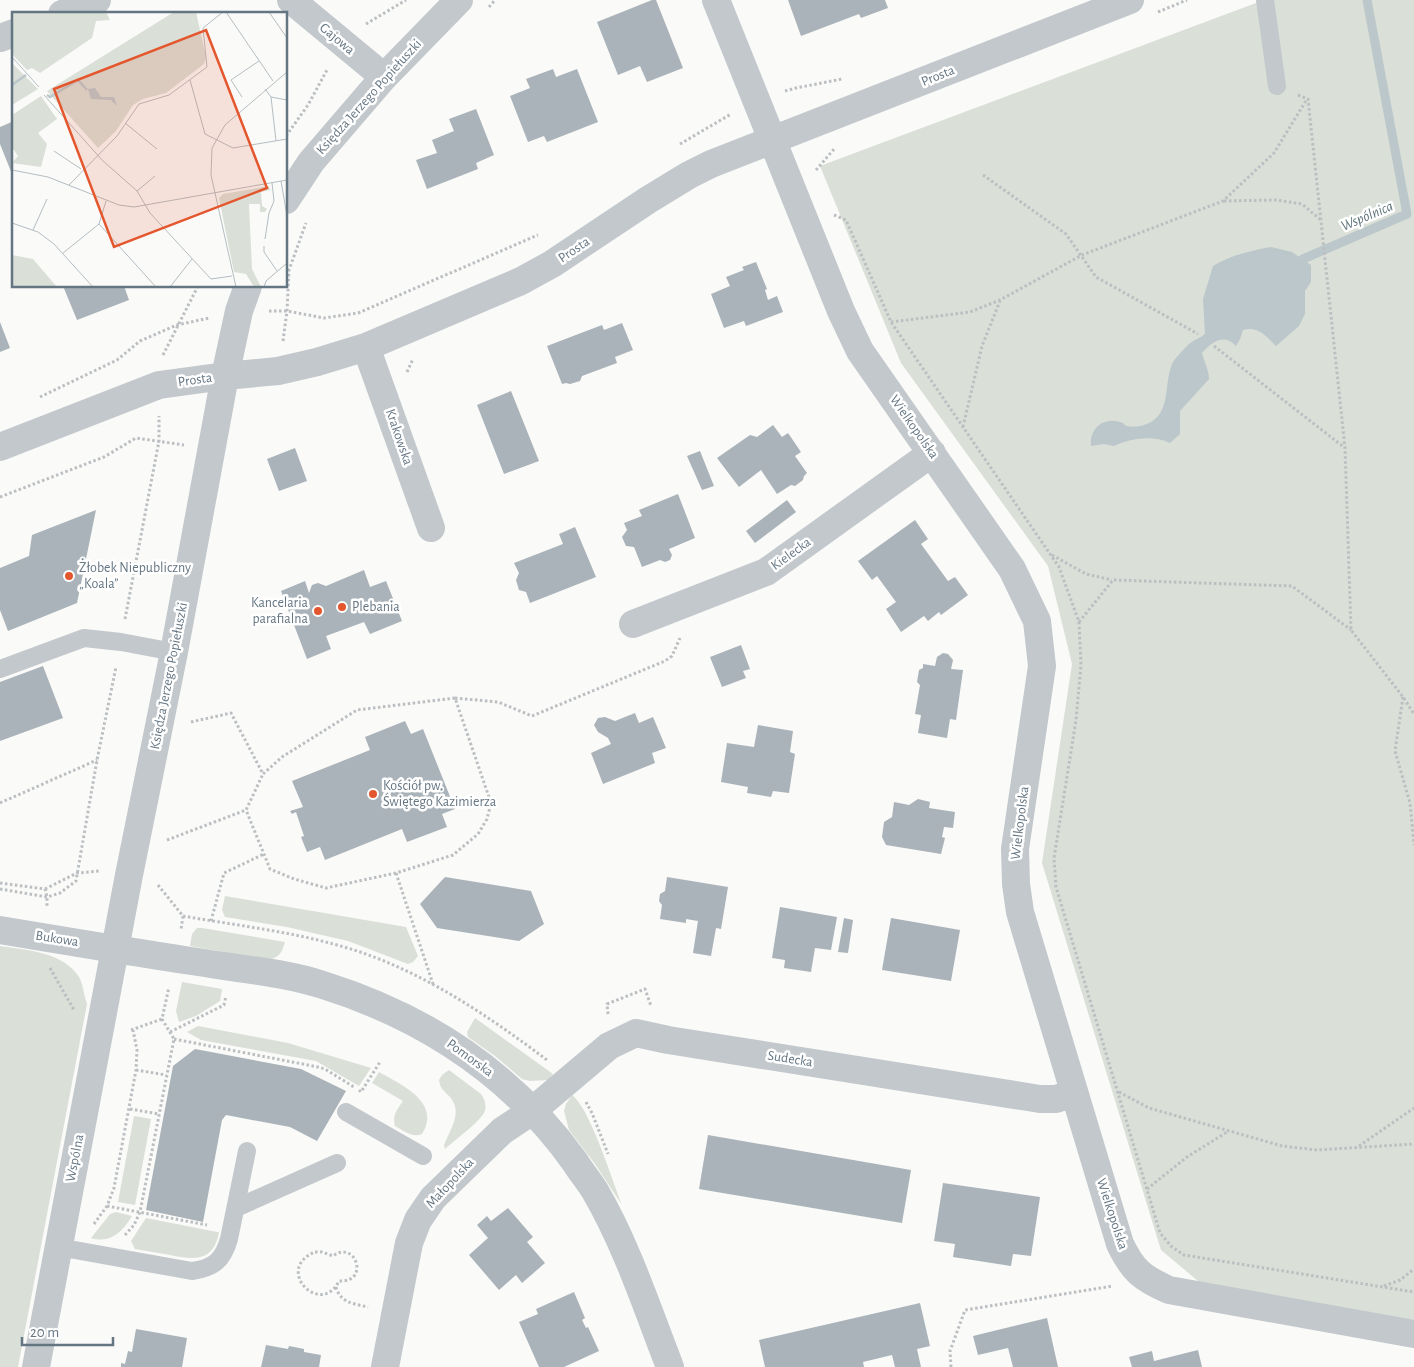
<svg xmlns="http://www.w3.org/2000/svg" width="1414" height="1367" viewBox="0 0 1414 1367" font-family="'Alegreya Sans',sans-serif">
<style>
.green{fill:#dadfd7}
.water{fill:#bbc7cb}
.lines{fill:none;stroke-linecap:round;stroke-linejoin:round}
.stream{stroke:#bbc7cb;stroke-width:9}
.building{fill:#aab3b9}
.path{stroke:#bbbfc2;stroke-width:3;stroke-dasharray:2.5 2.5;stroke-linecap:butt}
.lane{stroke:#c3c8cc;stroke-width:18}
.street{stroke:#c3c8cc;stroke-width:28}
.poi-dot{fill:#e4572e;stroke:#fff;stroke-width:2}
.labels{text-anchor:middle;dominant-baseline:central;stroke-width:5;stroke-linejoin:round;paint-order:stroke}
.street-label{font-size:14px;fill:#657683;stroke:#fff}
.poi-label{font-size:14px;fill:#657683;stroke:#fff;text-anchor:start}
.water-label{font-size:15px;font-style:italic;fill:#60757c;stroke:#fff}
.inset-river{fill:none;stroke:#bbc7cb;stroke-width:2.5}
.inset-road{fill:none;stroke:#b5bdc2;stroke-width:1}
.view{fill:#e4572e;fill-opacity:0.15;stroke:#e4572e;stroke-width:2.5}
.inset-edge{fill:none;stroke:#657683;stroke-width:2.5}
</style>
<rect width="100%" height="100%" fill="#fafaf8"/>
<path class="green" d="M1264 0H1414V1320L1204 1286 1161 1250 1042 863 1072 664 1048 566 901 363 820 166Z
M225 896 406 927 418 956 413 962 408 964 348 941 287 927 225 917 222 910Z
M197 928H202L285 942C282 952 280 957 269 960L190 946 192 934Z
M0 946C27 950 63 952 79 977 83 984 84 996 87 1004L18 1367H0Z
M182 982 222 989 220 1001 196 1016 179 1022 176 1011Z
M475 1018 553 1074 548 1080 530 1081 522 1079 495 1056 468 1037 467 1032Z
M198 1026 288 1043 371 1068 359 1086 316 1061 201 1040 187 1032Z
M449 1070 481 1094C485 1099 487 1107 484 1113 478 1123 455 1140 445 1149L444 1145C450 1129 464 1112 449 1096 443 1090 440 1088 439 1080L442 1075Z
M379 1072C400 1084 442 1102 422 1134 412 1138 404 1131 395 1126 392 1115 397 1110 403 1101L372 1083Z
M572 1095C590 1108 613 1182 622 1205L595 1164 569 1130 564 1111 566 1104Z
M134 1116 151 1119 135 1205 118 1202Z
M116 1212 132 1216C123 1231 111 1244 91 1238L110 1214Z
M146 1218 217 1232H219C214 1262 194 1260 170 1255 158 1253 147 1251 135 1249L131 1241Z"/>
<path class="water" d="M1271 247 1292 252 1311 265V282L1305 291V314L1299 326 1276 346C1266 336 1258 326 1243 330L1240 339 1236 346C1224 333 1212 342 1202 353 1204 362 1209 370 1209 379L1180 411V434L1170 443C1153 435 1131 438 1114 446L1104 444 1091 446C1089 429 1103 417 1120 422 1125 423 1122 424 1127 426 1133 428 1143 426 1149 423 1171 413 1164 383 1172 364 1175 358 1184 349 1189 344 1194 340 1200 338 1205 334L1203 299 1213 266C1231 255 1250 251 1271 247Z"/>
<g class="lines">
<path class="stream" d="M1303 259 1407 214 1367 0"/>
</g>
<path class="building" d="M652 0H656L683 68 647 82 640 66 618 75 597 22Z
M788 0H885L888 8 861 18 859 14 801 36Z
M553 69 556 77 577 69 598 122 547 142 544 136 528 142 510 96 530 88 526 79Z
M476 109 494 155 476 163 478 169 427 189 416 160 437 153 432 140 454 131 449 119Z
M14 121V179L0 144V127Z
M756 262 767 289 765 290 768 300 777 296 783 312 746 326 744 321 724 328 711 294 730 286 726 277 744 270 742 267Z
M63 286H124L129 300 77 320Z
M0 322 10 348 0 352Z
M622 323 633 350 615 357 617 363 582 376 580 381 570 384 566 383 562 384 547 346 602 325 604 330Z
M511 391 539 461 504 474 477 405Z
M773 425 782 437 788 433 801 452 795 456 807 473 804 476 803 480 795 486 791 485 777 494 761 470 739 487 717 458 750 435 757 437Z
M295 448 307 481 279 491 267 459Z
M700 451 714 486 702 490 687 456Z
M678 494 695 538 669 549 672 555 670 560 665 562 660 560 642 567 634 547 626 546 622 537 627 530 624 523 642 516 639 510Z
M787 500 796 512 755 543 746 531Z
M96 510 77 603 8 631 0 610V568L29 556 32 535Z
M915 520 928 539 921 544 948 581 955 577 968 595 941 615 939 612 928 621 924 616 901 632 886 609 896 602 877 576 872 580 858 561Z
M575 527 596 577 530 603 526 592 519 590 516 580 519 573 514 563 563 544 559 534Z
M364 570 370 587 386 581 402 621 370 634 364 622 326 636 331 649 307 659 281 591 305 581 309 593 312 585 318 583 326 586Z
M741 645 750 669 743 671 746 678 722 687 710 657Z
M943 653 948 654 953 660 951 669 963 670 956 720 950 719 947 738 918 733 921 715 915 714 920 685 917 682 919 670 923 668V664L935 666 937 657Z
M43 666 63 718 0 741V682Z
M635 713 639 723 653 717 666 748 652 753 655 763 603 784 591 753 611 744 608 738 598 732 594 725 598 718 605 717 615 721Z
M405 721 411 734 423 729 455 809 442 814 447 827 407 842 402 829 325 860 320 847 307 852 301 837 304 836 296 812 292 814 290 811 303 807 292 781 370 750 365 737Z
M758 725 793 731 790 752 795 754 789 793 773 791 771 797 747 793 748 787 721 782 727 743 754 747Z
M918 799 930 802 929 808 955 812 953 828 944 827 942 837 945 838 941 854 886 845 882 837 884 822 892 817 894 802 909 805Z
M445 877 531 891 544 924 519 941 437 928 420 904Z
M667 877 728 887 721 929 716 928 711 956 693 953 698 921 686 919V923L660 919 662 905 659 901 660 894 665 891Z
M780 907 837 917 831 950 815 948 811 972 784 968 785 960 772 958Z
M844 918 853 920 848 953 838 952Z
M891 918 960 930 951 981 882 970Z
M195 1049 301 1069 346 1091 317 1141 290 1127 226 1115 222 1120 203 1222 146 1210 173 1066Z
M708 1135 911 1170 902 1223 699 1189Z
M943 1183 1040 1197 1031 1256 1013 1254 1011 1266 953 1257 955 1244 934 1241Z
M508 1208 533 1237 527 1242 545 1263 522 1283 516 1275 499 1290 469 1255 488 1238 477 1225 487 1216 491 1221Z
M574 1292 585 1318 582 1320 586 1328 588 1327 599 1351 564 1367H539L519 1322 538 1314 536 1309Z
M920 1303 930 1346 917 1349 921 1367H895L892 1355 863 1362 864 1367H765L759 1340Z
M1047 1318 1058 1367H1013L1008 1348 978 1355 973 1336Z
M136 1329 187 1338 182 1367H121V1363L125 1364 128 1351 132 1352Z
M266 1345 288 1349 289 1346 304 1349V1352L321 1355 319 1367H261Z
M1198 1350 1202 1367H1132L1129 1357 1152 1351 1154 1361Z"/>
<g class="lines">
<path class="path" d="M489 7 495 0
M1158 12 1187 0
M366 24 406 0
M785 91 796 88 842 79
M1298 95 1308 99 1345 448 1351 630 1403 697 1414 714
M286 136 308 105 328 68
M680 144 731 114
M816 170 835 148
M983 175 1066 234 1096 277 1198 334
M1224 201 1276 200 1302 204 1321 220
M834 215 846 220 891 322 1059 567 1079 622 1081 665 1076 720 1054 858 1056 887 1160 1233 1172 1247 1184 1255 1414 1292
M269 311H287L324 318 358 313 538 235
M891 322 970 312 1000 300 1082 255 1223 201 1274 153 1307 99
M283 341 287 311 289 270 306 223
M1214 346 1345 448
M163 355 198 286
M407 372 413 359
M40 397 117 360 140 341 177 325 209 318
M963 427 982 346 1000 301
M0 497 104 457 136 438 184 445
M1052 555 1086 574 1112 580
M125 619 159 441V416
M1079 622 1113 580 1292 586 1351 630
M1403 697 1395 751 1410 803 1414 845
M455 698 498 702 532 716 665 661 672 656 680 638
M191 722 231 713 263 774 282 757 357 710 455 698 491 803 487 819 478 834 453 855 396 873 326 888 294 879 270 869 246 810 263 774
M0 803 97 760
M167 840 246 810
M396 873 433 984
M0 883 45 889 47 897V908
M158 885 183 916 181 930
M0 889 47 897 60 893 76 881 97 760 116 667
M45 889 77 873 100 871
M183 916C234 925 287 931 337 945 415 966 483 1012 547 1060
M211 921 224 873 264 854
M50 968 74 1010
M608 1014 607 1004 645 989 651 1006
M131 1030 162 1019
M170 1032 224 1005 226 996
M174 1039 318 1067 325 1069 354 1087
M136 1070 166 1075
M359 1090 361 1092 380 1062
M1119 1092 1149 1108 1282 1146 1317 1150 1414 1144
M586 1102 592 1113 608 1154
M130 1109 159 1114
M1359 1146 1414 1108
M1147 1189 1187 1157 1227 1132
M107 1206 207 1225
M94 1224 107 1206 114 1188 136 1070 137 1050 133 1030
M125 1235 134 1225 140 1212 174 1039 162 1019 169 987
M315 1252H322L333 1256C356 1239 370 1283 339 1281 321 1318 273 1269 315 1252Z
M1384 1286 1400 1280 1414 1269
M336 1287C340 1303 355 1304 368 1307
M951 1367 950 1351 965 1310 1113 1286"/>
<path class="lane" d="M1265 0 1277 86
M0 669 84 638 121 642 174 652
M346 1112 423 1156
M236 1208 337 1163
M58 1247 192 1271C214 1268 223 1260 229 1239L247 1151"/>
<path class="street" d="M291 0 384 77
M716 0 841 311 860 351 1012 569 1037 621 1042 666 1015 849 1016 884 1020 912 1120 1244C1133 1271 1142 1278 1169 1290L1414 1334
M62 14 97 0
M0 38 14 33
M286 200 311 162 384 77 459 0
M366 347 431 528
M0 447 159 385 225 376 278 371 317 362 366 347 521 281 552 264 648 200 689 175 711 164 1130 0
M633 624 766 572 932 453
M0 930C66 941 132 952 198 962 239 969 283 972 323 985 425 1017 512 1074 575 1162 581 1172 589 1181 595 1191 627 1246 647 1308 670 1367
M36 1367 129 875 174 652 225 376 239 311 248 286
M385 1367 409 1243 418 1220 433 1198 502 1131 532 1111 609 1046 636 1033 668 1040 1040 1099H1056L1074 1093"/>
</g>
<g class="poi-dot">
<circle cx="69" cy="576" r="5"/>
<circle cx="342" cy="607" r="5"/>
<circle cx="318" cy="611" r="5"/>
<circle cx="373" cy="794" r="5"/>
</g>
<g class="labels">
<g class="street-label">
<text transform="translate(337 39) rotate(40)">Gajowa</text>
<text transform="translate(938 76) rotate(-22)">Prosta</text>
<text transform="translate(369 97) rotate(-48)">Księdza Jerzego Popiełuszki</text>
<text transform="translate(574 250) rotate(-34)">Prosta</text>
<text transform="translate(195 380) rotate(-8)">Prosta</text>
<text transform="translate(914 427) rotate(55)">Wielkopolska</text>
<text transform="translate(399 437) rotate(71)">Krakowska</text>
<text transform="translate(791 554) rotate(-36)">Kielecka</text>
<text transform="translate(169 676) rotate(-79)">Księdza Jerzego Popiełuszki</text>
<text transform="translate(1020 823) rotate(-83)">Wielkopolska</text>
<text transform="translate(57 939) rotate(9)">Bukowa</text>
<text transform="translate(470 1058) rotate(36)">Pomorska</text>
<text transform="translate(790 1059) rotate(9)">Sudecka</text>
<text transform="translate(75 1158) rotate(-79)">Wspólna</text>
<text transform="translate(450 1183) rotate(-47)">Małopolska</text>
<text transform="translate(1112 1214) rotate(72)">Wielkopolska</text>
</g>
<g class="poi-label">
<text x="79" y="568">Żłobek Niepubliczny<tspan x="79" dy="16">„Koala”</tspan></text>
<text x="308" y="603" text-anchor="end">Kancelaria<tspan x="308" dy="16">parafialna</tspan></text>
<text x="352" y="607">Plebania</text>
<text x="383" y="786">Kościół pw.<tspan x="383" dy="16">Świętego Kazimierza</tspan></text>
</g>
<g class="water-label">
<text transform="translate(1367 216) rotate(-23)">Wspólnica</text>
</g>
</g>
<g transform="translate(12 12)">
<rect width="275" height="275" fill="#fafaf8"/>
<path d="M0 0H94L98 8 84 9 80 26 28 61 20 56 15 58 0 42ZM162 0H184L194 45 192 52 154 81 131 87 121 93 104 119 86 136 35 79ZM0 51 26 77 0 93ZM29 84 45 107 26 121 35 132 29 155 0 151 6 144 0 135V103ZM257 174 258 178 249 180 250 194 255 197 253 200H248V192H237L240 257 249 275H242L234 262 222 260 207 186 211 182ZM0 243 21 247 45 275H0Z" fill="#dadfd7"/>
<path d="M83 76 89 85H102L105 94 99 88 79 87 76 77Z" fill="#bbc7cb"/>
<path class="inset-river" d="M0 73 14 63M35 83 38 85 66 68 75 78"/>
<path class="inset-road" d="M214 0 261 69M257 0 275 26M0 45 27 75M178 68 193 122 221 136 275 127M253 77 259 85 275 88M32 83 90 148 125 179 138 201 199 267 220 264M230 85 219 68 247 49M259 85 264 129M113 111 145 137M42 139 69 157M0 158 36 165 107 193 122 195 275 168M269 169 275 204M57 173 105 124 127 92 157 83 195 55 191 16 211 0M125 179 143 164M0 211 26 220 42 232 81 275M87 212 144 275M21 218 35 187M253 227 257 201 262 189 260 171M252 234V240L265 259M51 241 87 212 94 189M158 275 180 247M224 275 199 163 200 136 213 113 275 60M252 275 254 269 275 251"/>
<path class="view" d="M194 18 255 176 102 235 42 77Z"/>
<rect width="275" height="275" class="inset-edge"/>
</g>
<path d="M22 1337v8h91v-8" fill="none" stroke="#657683" stroke-width="2.5"/>
<text x="30" y="1337" font-size="15" fill="#657683" stroke="#ffffff" stroke-width="4" paint-order="stroke">20 m</text>
</svg>
